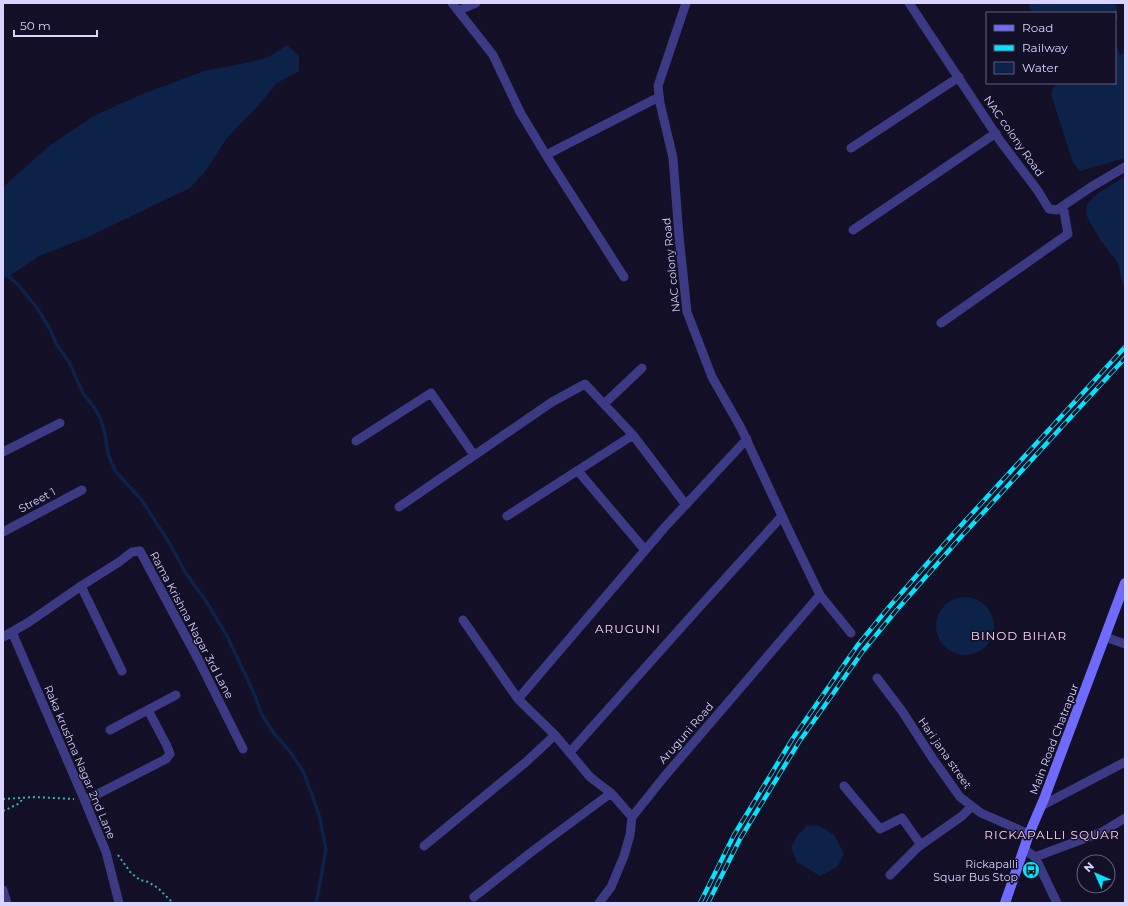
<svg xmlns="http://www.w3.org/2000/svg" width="1128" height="906" viewBox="0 0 1128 906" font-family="Montserrat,sans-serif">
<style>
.water{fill:#0c2248}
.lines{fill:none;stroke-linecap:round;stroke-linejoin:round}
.stream{stroke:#0c2248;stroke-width:3.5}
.path{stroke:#2fb8b0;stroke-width:2;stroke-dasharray:2 3;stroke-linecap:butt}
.street{stroke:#3d3a85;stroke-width:9}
.secondary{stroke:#6f6bff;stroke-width:10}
.rail-casing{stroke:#00e5ff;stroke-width:4.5}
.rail{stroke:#130f26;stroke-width:3;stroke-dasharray:9;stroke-linecap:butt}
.labels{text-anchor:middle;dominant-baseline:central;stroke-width:3;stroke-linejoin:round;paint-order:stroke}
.street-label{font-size:11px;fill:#d9d4ff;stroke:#130f26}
.poi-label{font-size:11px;fill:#d9d4ff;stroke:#130f26;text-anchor:end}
.neighbourhood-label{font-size:12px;letter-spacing:1px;fill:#ffd6f0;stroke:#130f26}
</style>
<rect width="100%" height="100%" fill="#130f26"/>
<path class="water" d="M1028 3H1116L1118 18 1115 20V13H1032Z
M287 45 299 56V71L277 83 258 106 227 138 205 172 190 188 88 237 39 256 8 277H3V187L49 146 92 117 135 97 204 71 250 62 269 57Z
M1125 53V158L1080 171 1073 163 1051 94 1055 85 1059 83H1115V57Z
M1125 176V285H1123L1118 263 1101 241 1086 215 1087 204 1097 194 1116 182Z
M936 626a29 29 0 1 1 58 0a29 29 0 1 1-58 0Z
M818 825 834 835 844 854 837 867 820 876 797 862 791 848 797 836 807 826Z"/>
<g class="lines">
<path class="stream" d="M1115 47 1120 59
M3 271 20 287 37 308 50 329 57 345 69 362 83 393 95 409 101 420 105 434 108 454 116 472 141 499 170 544 185 572 206 601 227 636 253 691 262 715 273 732 291 753 304 773 319 815 326 849 318 894 316 903"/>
<path class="path" d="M3 799 35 797 74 799
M3 811 18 804 24 798
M118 855 131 873 140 880 148 882 158 888 173 903"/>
<path class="street" d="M452 3 493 55 520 112 546 155 624 277
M686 3 658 86 660 103 673 158 679 236 687 312 712 377 741 428 790 533 820 595 851 633
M909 3 1001 142 1038 191 1049 209 1057 210 1091 187 1125 167
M458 11 476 3
M851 148 959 77
M546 155 659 97
M853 230 996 133
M941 323 1068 234 1063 206
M604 404 642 368
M356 441 431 393 474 455
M3 452 60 423
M578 471 645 550
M399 507 552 402 585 384 633 435 686 505
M507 516 633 435
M3 532 82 490
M81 586 122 671
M463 620 518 699 555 735 590 777 611 793 632 817
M12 632 84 799 106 852 119 903
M3 637 29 622 81 586 119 562 132 552 140 551 199 661 243 749
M1105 637 1125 644
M877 678 902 711 933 759 960 797 981 813 1029 834
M518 699 665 527 747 439
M110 730 176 695
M570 752 694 613 782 516
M844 786 880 829 902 818 921 845
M84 799 92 797 166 759 170 754 167 746 148 710
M1041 806 1125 762
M424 846 526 762 555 735
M1024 849 1035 857 1057 903
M1035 857 1102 832 1125 818
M890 875 918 847 962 816 972 806
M3 890 7 903
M474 897 534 850 611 793
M599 903 611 887 624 856 630 835 632 817 664 777 820 595"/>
<path class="secondary" d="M1005 903 1029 834 1044 799 1125 583"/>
<defs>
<path id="rail" d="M700 903 734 835 793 738 857 646 889 607 954 533 1125 347
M708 903 740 839 799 742 863 651 895 612 960 538 1125 358"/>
</defs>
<use href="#rail" class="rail-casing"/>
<use href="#rail" class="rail"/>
</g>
<defs>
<symbol id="bus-disc" viewBox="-11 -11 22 22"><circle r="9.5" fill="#00e5ff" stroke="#130f26"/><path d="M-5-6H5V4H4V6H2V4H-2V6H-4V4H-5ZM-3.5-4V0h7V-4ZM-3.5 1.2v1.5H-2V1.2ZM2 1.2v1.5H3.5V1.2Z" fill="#111"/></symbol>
</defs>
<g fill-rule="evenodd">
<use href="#bus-disc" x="1021" y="860" width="20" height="20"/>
</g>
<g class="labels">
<g class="street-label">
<text transform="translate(1014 136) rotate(55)">NAC colony Road</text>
<text transform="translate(671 265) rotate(-96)">NAC colony Road</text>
<text transform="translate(37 500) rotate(-28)">Street 1</text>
<text transform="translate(192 625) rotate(62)">Rama Krishna Nagar 3rd Lane</text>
<text transform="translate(686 733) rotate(-49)">Aruguni Road</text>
<text transform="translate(1054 739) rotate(-69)">Main Road Chatrapur</text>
<text transform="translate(945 753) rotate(55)">Hari jana street</text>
<text transform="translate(80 762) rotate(67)">Raka krushna Nagar 2nd Lane</text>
</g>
<g class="poi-label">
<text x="1018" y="864">Rickapalli<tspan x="1018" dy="13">Squar Bus Stop</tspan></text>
</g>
<g class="neighbourhood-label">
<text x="628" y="628">ARUGUNI</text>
<text x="1019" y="635">BINOD BIHAR</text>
<text x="1052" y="834">RICKAPALLI SQUAR</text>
</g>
</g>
<rect width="1128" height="906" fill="none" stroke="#d9d4ff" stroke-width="8"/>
<rect x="986" y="12" width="130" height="72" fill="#130f26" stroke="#625e7d"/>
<rect x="994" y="25" width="20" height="6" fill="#6f6bff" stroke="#625e7d"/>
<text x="1022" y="32" font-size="12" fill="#d9d4ff">Road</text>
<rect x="994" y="45" width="20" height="6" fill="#00e5ff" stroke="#625e7d"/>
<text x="1022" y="52" font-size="12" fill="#d9d4ff">Railway</text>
<rect x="994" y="62" width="20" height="12" fill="#0c2248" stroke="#625e7d"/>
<text x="1022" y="72" font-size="12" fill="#d9d4ff">Water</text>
<g transform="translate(1096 874) rotate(315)"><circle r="19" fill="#130f26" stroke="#625e7d"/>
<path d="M0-3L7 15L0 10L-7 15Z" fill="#00e5ff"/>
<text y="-6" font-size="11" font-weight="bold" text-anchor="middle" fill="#d9d4ff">N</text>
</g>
<path d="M14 30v6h83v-6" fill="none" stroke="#d9d4ff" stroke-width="2"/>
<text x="20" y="30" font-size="12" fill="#d9d4ff" stroke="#130f26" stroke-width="3" paint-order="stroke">50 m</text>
</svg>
